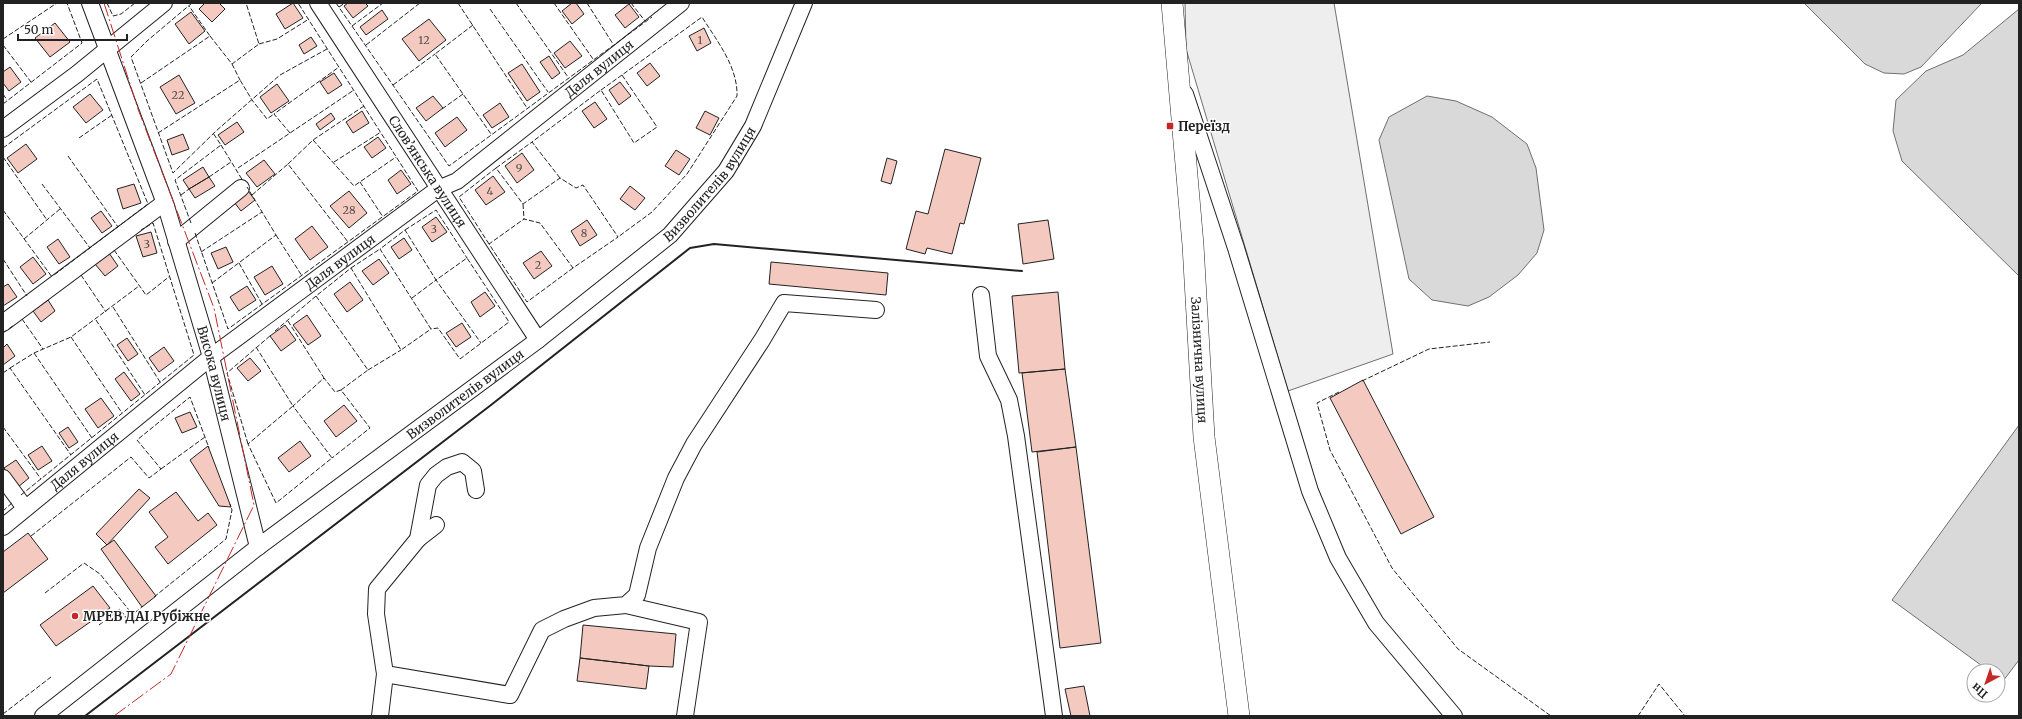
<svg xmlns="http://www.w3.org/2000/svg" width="2022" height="719" viewBox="0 0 2022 719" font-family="Merriweather,serif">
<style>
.green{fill:#eee;stroke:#6f6f6f}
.water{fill:#d9d9d9;stroke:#6f6f6f}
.building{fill:#f3c9c0;stroke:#222}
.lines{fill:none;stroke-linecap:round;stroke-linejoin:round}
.minor-casing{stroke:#222;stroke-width:18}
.major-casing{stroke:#222;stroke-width:22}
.minor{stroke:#fff;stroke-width:16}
.major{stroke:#fff;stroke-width:21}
.fence{stroke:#222;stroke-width:1;stroke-dasharray:5 2;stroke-linecap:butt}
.wall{stroke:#222;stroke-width:2}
.power{stroke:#c62828;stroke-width:1;stroke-dasharray:14 3 2 3;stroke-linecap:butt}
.poi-dot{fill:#c62828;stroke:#fff;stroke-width:1.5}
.labels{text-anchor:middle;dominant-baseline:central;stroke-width:3;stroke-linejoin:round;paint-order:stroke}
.number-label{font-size:11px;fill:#564c4a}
.street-label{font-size:13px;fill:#222;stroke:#fff}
.poi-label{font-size:13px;font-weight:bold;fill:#222;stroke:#fff;text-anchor:start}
</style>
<rect width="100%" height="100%" fill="#fff"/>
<path class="green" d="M1185 3H1334L1393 354 1288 391 1186 49Z"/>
<path class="water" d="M1804 3H1982L1921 67 1904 74 1884 73 1865 64Z
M2019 9V276L1902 161 1893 131 1896 100 1926 71 1963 55Z
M1427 96 1456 101 1492 117 1527 144 1536 168 1544 230 1537 253 1518 275 1489 297 1468 306 1432 300 1409 279 1379 140 1389 117Z
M2019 425V660L2003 681 1998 677V671H1989L1892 600Z"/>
<path class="building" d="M205 3H219L225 9 212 22 199 9Z
M293 3 303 18 285 29 276 14Z
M348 3H365L368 6 353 18 344 6Z
M572 3H576L584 14 572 24 562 11Z
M629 4 639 17 625 28 615 15Z
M382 10 388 19 366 35 360 27Z
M191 12 205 31 189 44 175 24Z
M429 19 446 40 419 61 402 39Z
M55 23 70 42 50 57 35 38Z
M704 28 711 43 697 51 689 36Z
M311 37 317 46 304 54 299 45Z
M570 41 582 56 565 68 554 53Z
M549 56 560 73 552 79 540 62Z
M650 63 660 76 647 86 637 73Z
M522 64 540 92 527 101 508 73Z
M10 67 21 82 9 91 3 83V72Z
M334 73 342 85 328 94 320 82Z
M179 75 195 103 176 114 160 87Z
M620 82 631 96 619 105 609 90Z
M277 84 289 101 271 113 260 97Z
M90 94 103 110 86 123 73 107Z
M433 96 443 108 426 121 416 108Z
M595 102 607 119 594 128 582 111Z
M500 103 509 117 492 128 483 115Z
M362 111 369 123 353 133 346 122Z
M705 111 719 118 710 135 696 128Z
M331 113 335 119 320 130 316 124Z
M457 117 467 130 445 147 435 133Z
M237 122 244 132 225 145 218 135Z
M183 134 189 149 172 155 167 140Z
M378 137 386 148 372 158 364 147Z
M26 144 37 159 18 173 7 158Z
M945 149 981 158 964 224 960 223 952 254 927 248 925 254 906 249 916 211 928 214Z
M676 150 690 159 679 175 665 166Z
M522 153 534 170 517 183 505 166Z
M887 158 897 161 891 184 881 181Z
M264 160 275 174 257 187 246 173Z
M203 167 209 177 189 189 183 180Z
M401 170 411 184 397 194 388 180Z
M493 176 505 192 486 205 475 190Z
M209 177 215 186 195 198 189 189Z
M134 184 141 203 123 209 117 189Z
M630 186 645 198 635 210 620 199Z
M248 191 255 200 241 211 234 202Z
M349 191 367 213 349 228 330 206Z
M101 211 112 226 102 233 91 218Z
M436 217 447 232 432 242 422 227Z
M587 220 597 235 580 246 571 231Z
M1048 220 1054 259 1023 264 1018 224Z
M312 226 328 247 310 260 295 239Z
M151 232 157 253 143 257 136 236Z
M404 238 412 250 399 259 391 247Z
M58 239 70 257 59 264 47 247Z
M226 247 233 262 218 269 211 253Z
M541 251 552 266 534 279 523 263Z
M109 253 118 266 105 276 95 264Z
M33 257 46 274 33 284 20 267Z
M379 259 389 273 373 285 362 271Z
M771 262 888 273 886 295 769 284Z
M272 266 283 284 265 295 254 277Z
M350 282 363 300 347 312 334 294Z
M8 284 17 297 3 306V287Z
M247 286 256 300 239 311 230 297Z
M485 292 495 306 480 317 471 302Z
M1058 292 1065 369 1019 373 1012 296Z
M48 300 55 311 41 322 33 311Z
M307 315 321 336 308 345 293 325Z
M462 323 471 337 456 347 446 333Z
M285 325 296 340 281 351 270 336Z
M127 338 138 354 128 361 117 345Z
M7 344 15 356 3 365V348Z
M164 347 174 361 159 372 149 358Z
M250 358 261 371 248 381 237 368Z
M1065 369 1076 447 1032 452 1022 373Z
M124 372 140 394 131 401 115 379Z
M1363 380 1434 517 1401 534 1330 398Z
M101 398 114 416 98 428 85 409Z
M344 405 357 421 336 437 324 421Z
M190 412 197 427 182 433 175 418Z
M68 427 78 442 69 448 59 433Z
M300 441 311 456 289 472 278 458Z
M42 446 52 461 38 470 28 455Z
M208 446 231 507 219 506 190 460Z
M1076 447 1101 643 1060 648 1037 452Z
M16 460 29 478 18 487 4 468Z
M139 489 150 498 107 545 96 534Z
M176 492 198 521 208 513 217 525 168 564 155 547 168 537 149 512Z
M28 533 48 559 3 593V552Z
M114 540 156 596 142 607 101 549Z
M93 586 110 608 56 646 40 625Z
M583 625 676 634 673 667 649 666 580 658Z
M580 658 649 666 646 689 577 681Z
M1084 686 1090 716H1071L1065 689Z"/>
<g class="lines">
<defs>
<g id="minor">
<path id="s1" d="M90 3 166 206 211 357 258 547"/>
<path id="s2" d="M318 3 538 340"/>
<path d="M1185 94 1236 248 1310 491 1338 558 1376 623 1454 716"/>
<path d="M3 129 77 74 164 3"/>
<path d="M176 241 241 188"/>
<path d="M981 295 988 356 1009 400 1016 436 1054 716"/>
<path d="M3 323 164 203"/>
<path d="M3 478 25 508"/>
<path id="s3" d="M3 527 211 357 438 189 457 181 681 3"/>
<path d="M418 539 436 525"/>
<path d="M626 605 699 622 685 716"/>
<path d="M385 674 510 695 542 630 564 619 594 608 626 605 637 595 648 548 676 478 694 444 762 340 784 303 876 310"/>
<path id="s4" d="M43 716 258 547 538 340 670 235 726 171 753 126 804 3"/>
<path d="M380 716 385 674 376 614 377 589 418 539 428 485 436 475 447 467 462 462 473 471 476 490"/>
</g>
<g id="major">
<path id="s5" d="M1172 3 1193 245 1204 437 1239 716"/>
</g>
</defs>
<use href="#minor" class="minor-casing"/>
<use href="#major" class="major-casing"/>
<use href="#minor" class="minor"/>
<use href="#major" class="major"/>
<path class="fence" d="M107 3 113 16 121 14 135 3
M192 3 147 41 131 57 173 173 216 131 280 75 327 49
M336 3 449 166 652 17
M458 3 527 108
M516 3 568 77
M554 3 593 59
M587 3 613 44
M631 3 645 21
M339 7 345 3
M490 9 548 92
M473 25 435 54 491 134
M352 26 383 3
M210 36 232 64 259 44 246 3
M3 39 57 3
M259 44 277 39 309 19
M3 45 31 82
M366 45 420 3
M232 64 240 80
M141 83 210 36 189 6
M393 85 435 54
M601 90 622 75
M3 94 7 100
M3 104 82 43 67 3
M442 109 463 94
M158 133 240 80 252 100 267 119 274 114
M290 133 274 114 339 67
M79 138 112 115
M313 140 354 186 396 157
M221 145 243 181
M3 148 97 79 148 204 54 275
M68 156 118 227
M3 157 47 220
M334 162 381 132
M288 164 313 140 364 106
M238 168 354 90
M496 168 532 142
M209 177 231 162
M560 178 532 142 601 90 634 143 657 127 622 75 702 17C717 41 738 67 737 96L687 174 652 212 618 237
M360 182 383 217
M42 184 90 248
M181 195 189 189
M252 195 288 164 348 242
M523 204 524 219
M3 210 52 277
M191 223 175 180 221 145 213 133
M405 230 436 210 467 258
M195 233 228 329 418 191 298 3
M276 235 302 276
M24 239 60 209
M489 244 459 197 496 168 523 204 560 178 576 188 583 185 618 237 573 268 540 223 524 219 489 244 527 302 573 268
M114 250 146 295 170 276
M201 252 262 212
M3 259 27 296
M239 263 262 304
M351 268 380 249
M81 275 106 312
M212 283 276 235 247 187
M412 298 436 280 481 343
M113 307 160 382
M22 319 43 349
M96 320 145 395
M288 321 324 378
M275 331 316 296
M3 333 14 325
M71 337 122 413
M256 347 293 406 248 444 276 503 332 458 293 406 324 378 335 392 341 390 370 428 332 458
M34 353 92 438
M10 368 34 353 71 337 139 286
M368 370 401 350
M3 373 10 368 71 455
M1362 381 1429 349 1490 342
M341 390 368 370 316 296 351 268 401 350 431 329 380 249 405 230 436 280 467 258 509 322 460 359 438 328 431 329
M1339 392 1317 403 1330 450 1392 568 1458 649 1551 716
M3 427 41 479
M248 444 227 373 271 335
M161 469 205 437
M21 495 194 355 153 223 141 230
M3 511 13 502
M31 536 131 457 149 478 161 469 137 440 190 397 209 448
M45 593 84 563 100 574 133 615
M154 597 226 539 232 510 230 504
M99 625 120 609 127 619 143 606
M3 714 51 677
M1638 716 1659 684 1685 716"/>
<path class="wall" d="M85 716 491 405 690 248 714 244 1022 271"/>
<path class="power" d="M104 3 138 109 214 308 254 505 171 674 114 716"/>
</g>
<g class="poi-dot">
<rect x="1166" y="122" width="8" height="8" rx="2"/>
<circle cx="75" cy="616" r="4"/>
</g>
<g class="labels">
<g class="number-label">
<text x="424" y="40">12</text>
<text x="700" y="40">1</text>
<text x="178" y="95">22</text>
<text x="519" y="168">9</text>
<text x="490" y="191">4</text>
<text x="349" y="210">28</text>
<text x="434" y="229">3</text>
<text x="584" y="233">8</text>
<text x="147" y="244">3</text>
<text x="538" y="265">2</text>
</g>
<g class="street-label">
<text stroke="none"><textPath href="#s3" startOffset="753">Даля вулиця</textPath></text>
<text stroke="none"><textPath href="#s2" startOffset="201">Слов’янська вулиця</textPath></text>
<text stroke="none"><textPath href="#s4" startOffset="855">Визволителів вулиця</textPath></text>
<text stroke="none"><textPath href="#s3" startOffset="429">Даля вулиця</textPath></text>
<text stroke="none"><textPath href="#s5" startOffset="358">Залізнична вулиця</textPath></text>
<text stroke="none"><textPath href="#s1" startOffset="391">Висока вулиця</textPath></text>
<text stroke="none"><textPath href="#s4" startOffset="531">Визволителів вулиця</textPath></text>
<text stroke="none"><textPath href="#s3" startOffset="105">Даля вулиця</textPath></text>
</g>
<g class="poi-label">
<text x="1178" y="126">Переїзд</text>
<text x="83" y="616">МРЕВ ДАІ Рубіжне</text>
</g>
</g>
<rect width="2022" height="719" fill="none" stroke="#222222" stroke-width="8"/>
<g transform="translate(1986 683) rotate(220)"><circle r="19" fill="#ffffff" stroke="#a7a7a7"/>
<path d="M0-3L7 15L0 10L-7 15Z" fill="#c62828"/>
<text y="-6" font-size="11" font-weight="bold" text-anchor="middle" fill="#222222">Пн</text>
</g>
<path d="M18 34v6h109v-6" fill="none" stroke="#222222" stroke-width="2"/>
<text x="24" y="34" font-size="12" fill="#222222" stroke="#ffffff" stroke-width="3" paint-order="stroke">50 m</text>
</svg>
